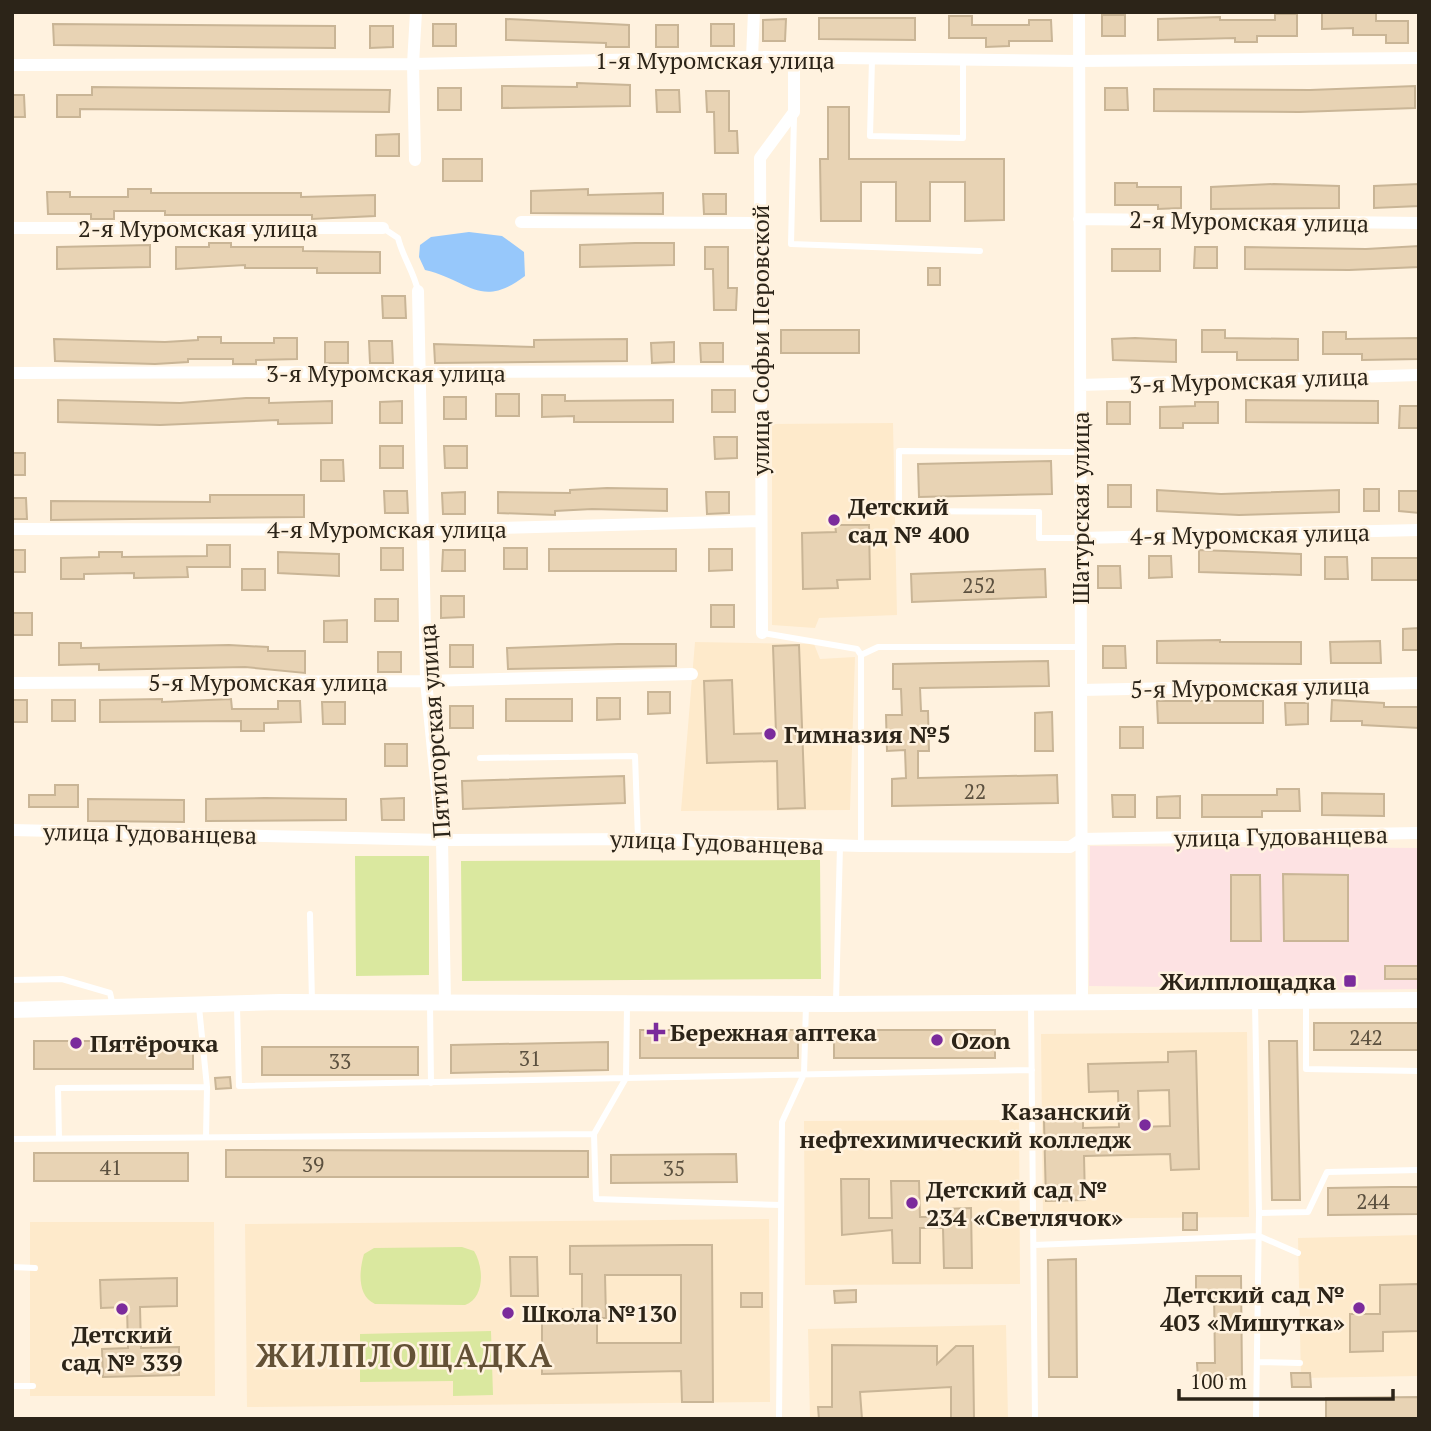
<svg xmlns="http://www.w3.org/2000/svg" width="1431" height="1431" viewBox="0 0 1431 1431" font-family="'PT Serif',serif">
<style>
.commercial{fill:#fde2e3}
.built{fill:#feeacb}
.green{fill:#dae89f}
.water{fill:#97c8fb}
.building{fill:#e8d3b4;stroke:#c9b596;stroke-width:2;fill-rule:evenodd}
.lines{fill:none;stroke-linecap:round;stroke-linejoin:round}
.service{stroke:#fff;stroke-width:6}
.minor{stroke:#fff;stroke-width:12}
.tertiary{stroke:#fff;stroke-width:16}
.poi-dot{fill:#7b2b9c;stroke:#fff2df;stroke-width:2.5}
.labels{text-anchor:middle;dominant-baseline:central;stroke-width:5;stroke-linejoin:round;paint-order:stroke}
.number-label{font-size:21px;fill:#5b503f}
.street-label{font-size:24px;fill:#2c2418;stroke:#fff2df}
.poi-label{font-size:24px;font-weight:bold;fill:#2c2418;stroke:#fff2df;text-anchor:start}
.district-label{font-size:32px;font-weight:bold;letter-spacing:2px;fill:#635136;stroke:#fff2df}
</style>
<rect width="100%" height="100%" fill="#fff2df"/>
<path class="commercial" d="M1090 846 1419 848V989L1245 991 1244 988 1089 986Z"/>
<path class="built" d="M893 423 897 615 819 618 815 628 772 625V424Z
M695 642 814 644 820 659 855 657 850 810 681 811Z
M1247 1032 1249 1217 1043 1219 1041 1034Z
M1019 1120 1020 1284 805 1285 804 1121Z
M769 1219 770 1402 247 1407 245 1224Z
M30 1222H214L215 1396H30Z
M1419 1235V1376L1301 1378 1298 1238Z
M1006 1325 1008 1419H810L808 1329Z"/>
<path class="green" d="M355 856H429V975L356 976Z
M820 860 821 979 462 981 461 861Z
M462 1247 474 1251C484 1267 485 1298 465 1305L375 1304C357 1296 359 1271 364 1254L374 1248Z
M491 1331 493 1395 453 1396V1381L360 1382V1334Z"/>
<path class="water" d="M469 232 502 236 524 252 525 276C480 310 469 280 425 270L419 257 420 245 431 237Z"/>
<path class="building" d="M1322 12 1376 13V21H1408V43H1386V35H1353V28L1322 29Z
M1275 14H1297V36H1257V42H1235V38L1158 40V19L1220 17V20H1275Z
M1102 15H1125V36H1102Z
M949 16H972V25H1029V20H1051L1052 41H1009V46L986 47V38H949Z
M819 18H915V40L819 39Z
M506 19 629 25V47H606V43L506 40Z
M786 19 785 41H763V20Z
M53 24 335 26V48L54 45Z
M433 24H456V46H433Z
M711 24H734V46H711Z
M656 25H678V47H656Z
M370 26H393V47L370 48Z
M577 83 630 85V106L502 108V86L577 87Z
M1415 86V108L1299 112 1154 111V89L1310 90Z
M92 87 390 90 389 112 80 109V117H57V95H92Z
M438 88H461V110H438Z
M1105 88H1127L1128 110H1105Z
M656 90H679L680 112H657Z
M706 91H729V131H737L738 153H715L714 112H707Z
M12 95H24L25 117H12Z
M828 107H849V159H1004V220L965 221V182H930V221H896V182H861V221H821L820 159H828Z
M399 134V156H376V135Z
M443 159H482V181H443Z
M1115 183H1137V187H1181V208L1158 209V205H1115Z
M1274 184 1339 186V208L1211 209V187Z
M1419 184V206L1374 208V186Z
M128 189H151V193H301V197L375 195V216L312 219V215H165V211H114V219H91V214H48L47 192H70V197H128Z
M588 189V195L663 193V214L531 213V191Z
M703 194H726V214H704Z
M209 243H231V247H303V251L380 252V273H317V268H245V265L176 269V247H209Z
M635 243H674V265L580 267V245Z
M150 245V267L57 269V247Z
M1419 246V267L1349 270 1245 269V247L1366 249Z
M705 247H728V288H737L736 310H714L713 269H705Z
M1195 247H1217V268H1194Z
M1112 249H1160V271H1112Z
M928 268H940V285H928Z
M382 296H405L406 318H383Z
M781 330H859V353H781Z
M1202 330H1225V338L1298 339V360H1237V352H1202Z
M1323 332H1346V339L1419 338V359L1362 360V354H1323Z
M198 337H221V343H274V338H297V359L256 360V364H233V359H188V362L155 364 55 361 54 339 165 342 198 340Z
M1135 338 1176 340V362L1113 360 1112 339Z
M627 339V361L435 363 434 344 534 347V340Z
M369 341H392L393 363H370Z
M325 342H348V363H325Z
M674 342V362L652 363 651 343Z
M700 343H723V362H701Z
M712 390H735V412H712Z
M496 394H519V416H496Z
M542 395H565V401L673 400V422H574V416L542 417Z
M444 397H466V419H444Z
M246 398H269V403L332 401V423L278 424V420L160 425 58 422V400L180 403Z
M1246 400 1378 401V423L1246 422Z
M402 401V423H380V402Z
M1107 402H1130V424H1107Z
M1195 402H1218V423H1183V428H1160V407L1195 406Z
M1400 406H1419V428H1399Z
M714 437H737V458L715 459Z
M380 446H403V468H380Z
M444 446H467V468H445Z
M12 453H25V475H12Z
M321 460H343L344 481H321Z
M1051 461 1052 494 919 497 918 464Z
M1108 485H1131V507H1108Z
M607 488 667 489V511L592 509 555 511V515L498 513V492L570 493V490Z
M1364 489H1379V511H1364Z
M1157 490 1221 494 1339 490V512L1239 515 1157 511Z
M384 491H407L408 513H385Z
M1399 491H1419V513L1399 511Z
M465 492V514H443L442 493Z
M706 492H729V513L707 514Z
M210 495H304V517L51 520V501L210 502Z
M12 498H26L27 519H12Z
M835 525H869L870 579 837 580 838 588 803 589 802 533 836 532Z
M207 545H230V567H187L188 577 134 578V573L84 574V579H61V558L99 557V552H122V557L207 556Z
M381 548H403V570H381Z
M504 548H527V569H504Z
M549 549H676V571H549Z
M709 549H732V570L709 571Z
M12 550H25V572H12Z
M443 550H465V571H442Z
M1199 550 1301 554V575L1199 572Z
M278 552 339 554V576L278 573Z
M1149 556H1171L1172 577 1149 578Z
M1325 557H1347L1348 579H1325Z
M1372 558H1419V580H1372Z
M1098 566H1120L1121 588H1098Z
M242 569H265V590H242Z
M1045 569 1046 597 912 602 911 574Z
M441 596H464V617L441 618Z
M375 599H398V621H375Z
M711 605H734V627H711Z
M12 613H32V635H12Z
M347 620V642H324V621Z
M1419 628V650H1403V629Z
M1220 640V642H1301V664L1157 663V641Z
M1380 641 1381 663H1331L1330 642Z
M59 643H81V648L229 645 268 647V651H305V673L245 667 99 670V664L59 665Z
M618 644H676V666L508 669 507 648Z
M450 645H473V667H450Z
M799 645 805 808 778 809 777 761 707 763 704 681 732 680 734 734 776 733 773 646Z
M1103 646H1125L1126 668H1103Z
M378 652H401V672H378Z
M1048 661 1049 686 920 688 921 711H928L929 751H918V778L1057 775 1058 803 892 806V779L906 778 905 750 887 751 886 715H902L901 689H893V664Z
M648 692H670V713L648 714Z
M597 698H620V719L597 720Z
M162 699V702L231 699 232 709H278V701H300L301 722 264 723V731H241V721L100 722V700Z
M506 699H572V721H506Z
M12 700H27V722H12Z
M52 700H75V721H52Z
M1332 700 1384 703V707H1419V728L1362 725V721H1331Z
M1157 701H1263V723H1158Z
M322 702H345V724H323Z
M1285 703H1308V724L1286 725Z
M450 706H473V728H450Z
M1052 712 1053 751H1035V713Z
M1120 727H1143V748H1120Z
M385 744H407V766H385Z
M624 776 625 803 463 809 462 781Z
M55 785H78V807H29V795H55Z
M1277 789H1299L1300 811H1262V817H1202V795H1277Z
M1322 793 1384 794V816L1322 815Z
M1112 795H1135V817H1113Z
M1180 796V818H1157V797Z
M265 798 346 799V820L206 821V799Z
M404 798V820H382L381 799Z
M88 799 184 800V822L88 821Z
M1283 874 1348 875V941H1284Z
M1231 875H1260L1261 941H1231Z
M1385 966H1419V979H1385Z
M1314 1023H1419V1050H1314Z
M640 1030H798V1058H640Z
M834 1030H995V1058H834Z
M34 1041H193V1069H34Z
M1269 1041H1297L1300 1200H1272Z
M608 1042V1070L451 1073V1045Z
M262 1047H418V1075H262Z
M1196 1051 1199 1169 1171 1170 1170 1154 1084 1156 1085 1200 1046 1201 1044 1121 1083 1120V1128L1119 1127 1118 1091 1089 1092 1088 1064 1168 1062V1052ZM1169 1090 1170 1126 1139 1127 1138 1091Z
M230 1077 231 1088 216 1089 215 1078Z
M226 1150 588 1151V1177H226Z
M34 1153H188V1181H34Z
M736 1154 737 1182 611 1183V1155Z
M841 1179H869V1218H892L891 1181H919L920 1217H943V1209L971 1208 972 1268H944L943 1228H920V1263H893L892 1230 842 1235Z
M1391 1187H1419V1214L1328 1215V1188Z
M1183 1213H1197V1230H1183Z
M684 1245H712L713 1402H682L681 1371 542 1374V1309H582V1274H570V1246ZM605 1275H681V1343H597V1318H606Z
M510 1257H537L538 1296H511Z
M1076 1259 1077 1377H1049L1048 1260Z
M1196 1276H1241L1242 1379H1198L1197 1363H1215L1214 1291H1196Z
M177 1278V1306L140 1307 141 1348 179 1347V1375L103 1377 102 1349 128 1348 127 1307 101 1308 100 1280Z
M1418 1284 1419 1331 1383 1332V1351L1350 1352V1314H1380V1285Z
M856 1290V1302L835 1303 834 1291Z
M741 1293H762V1307H741Z
M832 1345 937 1346V1364L956 1346H973L974 1419H951V1387L860 1392 862 1419H819L818 1407H832Z
M1291 1373H1310L1311 1387H1292Z
M1419 1397V1419H1326V1398Z"/>
<g class="lines">
<path class="service" d="M872 59 870 136 963 138V60
M794 117 791 244 980 251
M383 228 398 238C403 258 414 272 418 291
M1080 452 899 451V511L1039 512V538H1080
M763 633 857 649 861 655 878 647H1080
M480 758 635 756 638 839
M861 846V655
M310 914 312 1002
M12 980 62 979 110 993 113 1006
M836 1001 840 846
M1306 1002V1069L1419 1071
M1255 1003 1259 1213 1256 1419
M430 1004 431 1083
M1031 1005 1035 1419
M237 1006 239 1086 626 1078
M627 1006 626 1078 1032 1070
M199 1007 207 1087 206 1137
M626 1078 594 1134 596 1199 781 1205
M59 1138 58 1088 207 1087
M12 1139 594 1134
M1259 1213 1308 1212 1327 1172 1419 1170
M1034 1245 1259 1236 1298 1253
M12 1267 35 1268
M1257 1362 1300 1363
M12 1386H33
M779 1419 782 1122 804 1074 806 1005"/>
<path class="minor" d="M1079 12 1082 1003
M752 57 754 12
M12 65 413 64 752 57 1079 61 1419 58
M415 160 413 64 416 12
M1079 219 1419 223
M521 222 759 223
M12 228H383
M418 291 426 681 442 840 445 1002
M12 373 760 371
M1080 385 1419 375
M12 529 425 530 761 521
M1081 538 1419 530
M762 633 760 158 794 112V58
M12 683 426 681 692 674
M1081 690 1419 683
M12 830 442 840 638 839 861 846 1070 847 1082 839 1419 833"/>
<path class="tertiary" d="M12 1010 280 1002 836 1004 1419 1000"/>
</g>
<g class="poi-dot">
<circle cx="834" cy="520" r="7"/>
<circle cx="770" cy="734" r="7"/>
<rect x="1343" y="974" width="14" height="14" rx="3.5"/>
<path d="M652.5 1021.5h7v7h7v7h-7v7h-7v-7h-7v-7h7z"/>
<circle cx="937" cy="1040" r="7"/>
<circle cx="76" cy="1043" r="7"/>
<circle cx="1145" cy="1125" r="7"/>
<circle cx="912" cy="1203" r="7"/>
<circle cx="1359" cy="1308" r="7"/>
<circle cx="122" cy="1309" r="7"/>
<circle cx="508" cy="1313" r="7"/>
</g>
<g class="labels">
<g class="number-label">
<text x="979" y="585">252</text>
<text x="975" y="791">22</text>
<text x="1366" y="1037">242</text>
<text x="530" y="1058">31</text>
<text x="340" y="1061">33</text>
<text x="313" y="1164">39</text>
<text x="111" y="1167">41</text>
<text x="674" y="1168">35</text>
<text x="1373" y="1201">244</text>
</g>
<g class="street-label">
<text x="715" y="60">1-я Муромская улица</text>
<text transform="translate(1249 221) rotate(1)">2-я Муромская улица</text>
<text x="198" y="228">2-я Муромская улица</text>
<text transform="translate(760 340) rotate(-90)">улица Софьи Перовской</text>
<text x="386" y="373">3-я Муромская улица</text>
<text transform="translate(1249 380) rotate(-2)">3-я Муромская улица</text>
<text transform="translate(1080 508) rotate(-90)">Шатурская улица</text>
<text x="387" y="529">4-я Муромская улица</text>
<text transform="translate(1250 534) rotate(-1)">4-я Муромская улица</text>
<text x="268" y="682">5-я Муромская улица</text>
<text transform="translate(1250 687) rotate(-1)">5-я Муромская улица</text>
<text transform="translate(434 731) rotate(-94)">Пятигорская улица</text>
<text transform="translate(150 833) rotate(1)">улица Гудованцева</text>
<text transform="translate(1281 836) rotate(-1)">улица Гудованцева</text>
<text transform="translate(717 842) rotate(2)">улица Гудованцева</text>
</g>
<g class="poi-label">
<text x="848" y="506">Детский<tspan x="848" dy="28">сад № 400</tspan></text>
<text x="784" y="734">Гимназия №5</text>
<text x="1336" y="981" text-anchor="end">Жилплощадка</text>
<text x="670" y="1032">Бережная аптека</text>
<text x="951" y="1040">Ozon</text>
<text x="90" y="1043">Пятёрочка</text>
<text x="1131" y="1111" text-anchor="end">Казанский<tspan x="1131" dy="28">нефтехимический колледж</tspan></text>
<text x="926" y="1189">Детский сад №<tspan x="926" dy="28">234 «Светлячок»</tspan></text>
<text x="1345" y="1294" text-anchor="end">Детский сад №<tspan x="1345" dy="28">403 «Мишутка»</tspan></text>
<text x="522" y="1313">Школа №130</text>
<text x="122" y="1334" text-anchor="middle">Детский<tspan x="122" dy="28">сад № 339</tspan></text>
</g>
<g class="district-label">
<text x="405" y="1355">ЖИЛПЛОЩАДКА</text>
</g>
</g>
<rect width="1431" height="1431" fill="none" stroke="#2c2418" stroke-width="28"/>
<path d="M1179 1389v10h214v-10" fill="none" stroke="#2c2418" stroke-width="3.5"/>
<text x="1190" y="1389" font-size="21" fill="#2c2418" stroke="#fff2df" stroke-width="5" paint-order="stroke">100 m</text>
</svg>
